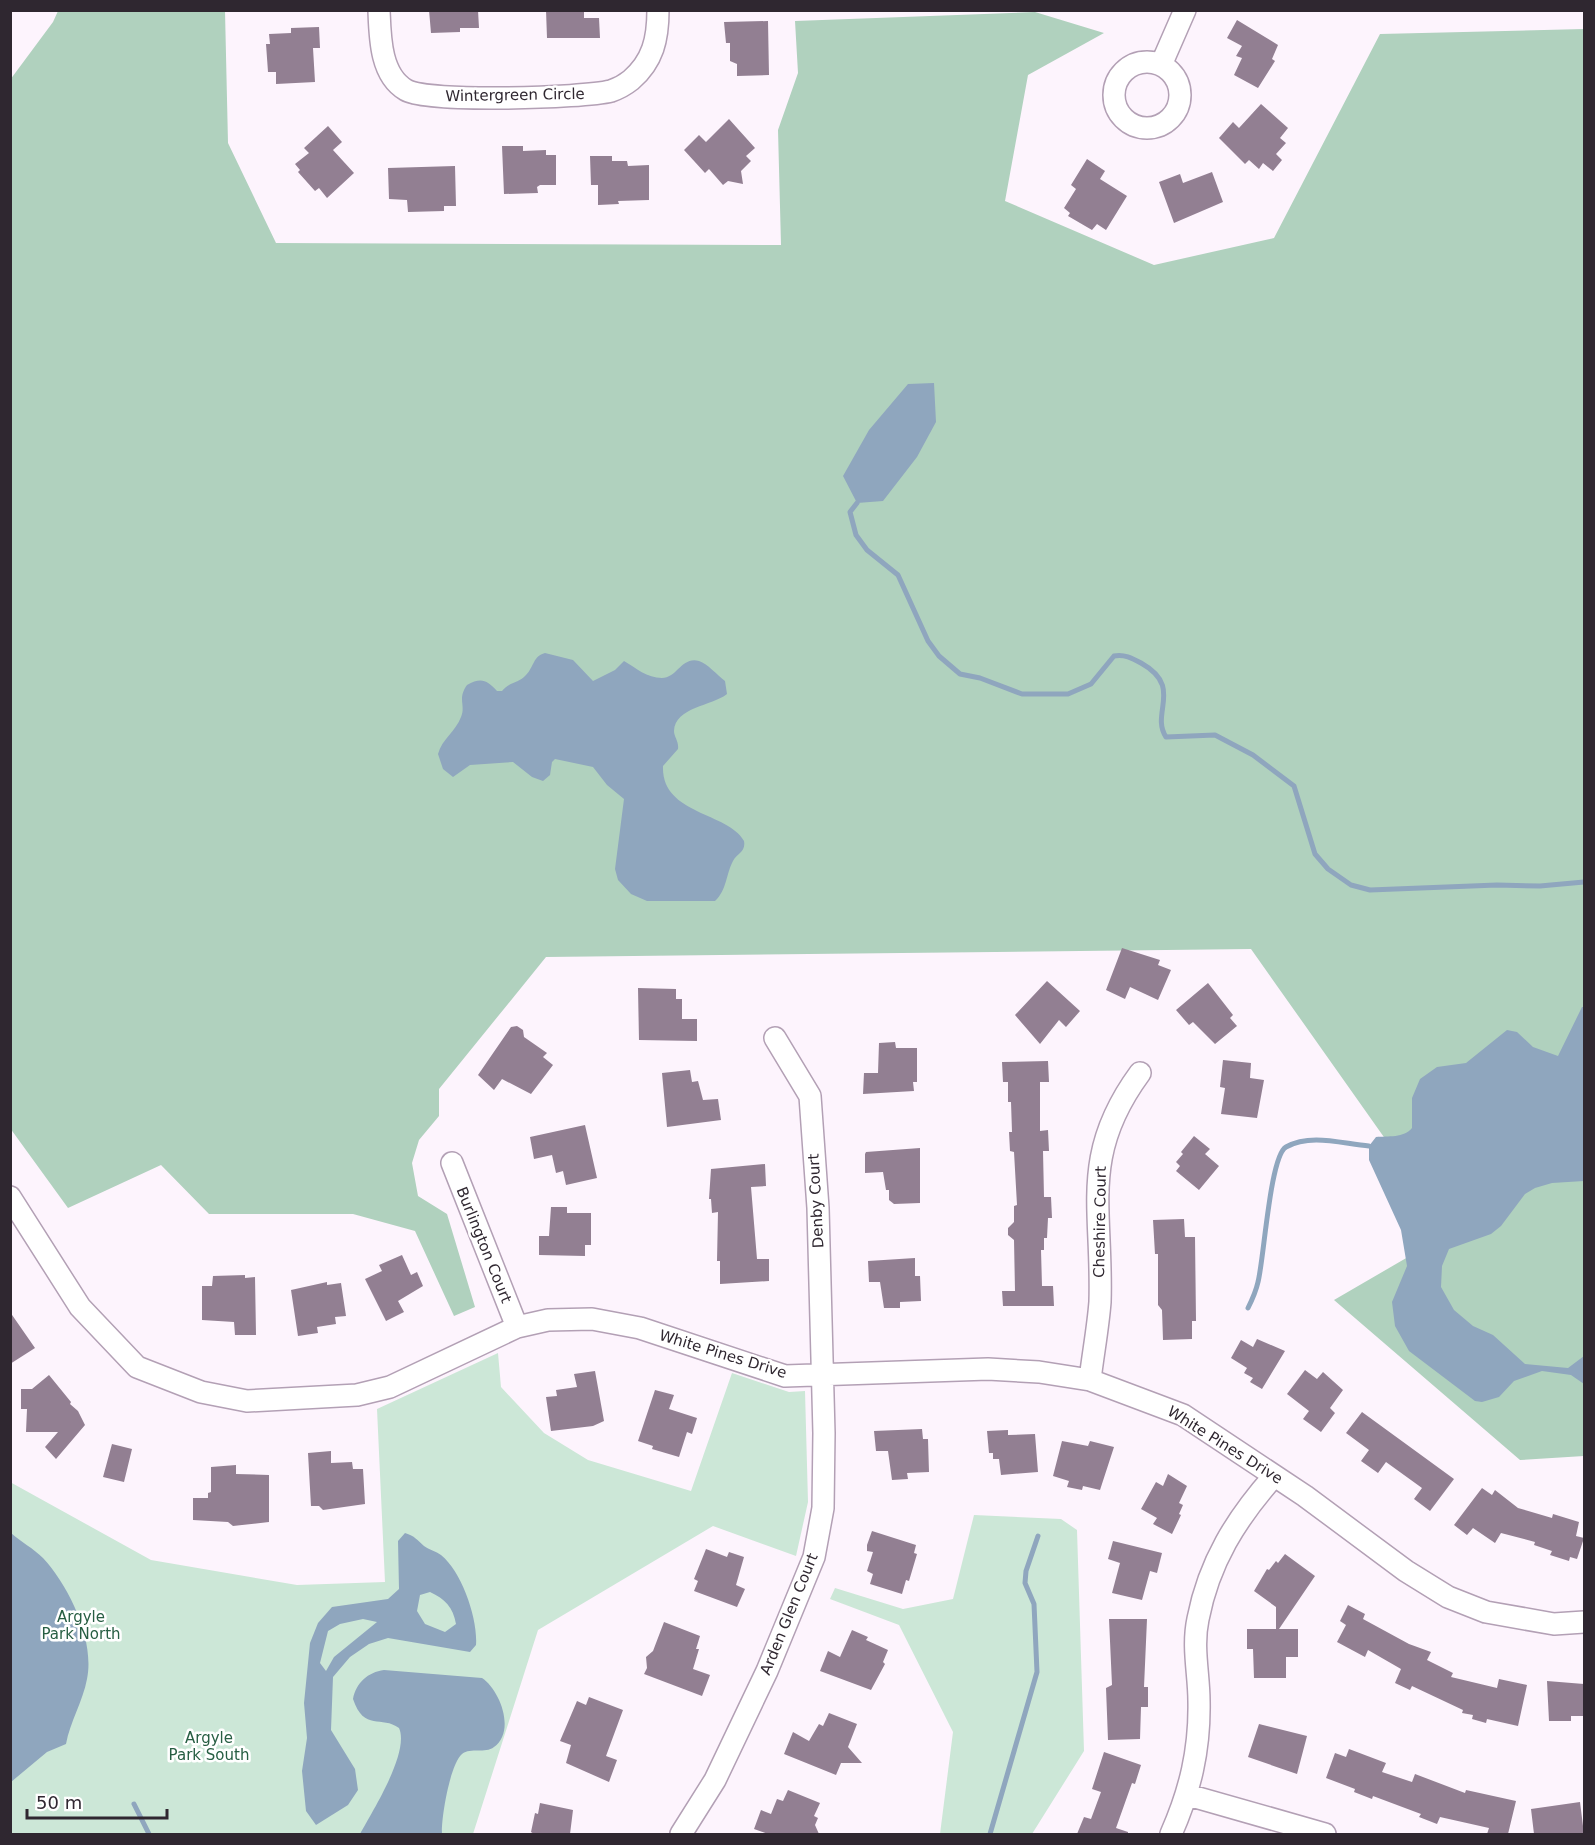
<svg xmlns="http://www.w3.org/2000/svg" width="1595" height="1845" viewBox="0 0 1595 1845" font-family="'DejaVu Sans',sans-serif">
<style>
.green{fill:#cce7d7}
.forest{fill:#b0d1be}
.water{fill:#8fa6be;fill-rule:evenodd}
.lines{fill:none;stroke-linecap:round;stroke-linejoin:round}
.stream{stroke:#8fa6be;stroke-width:5}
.building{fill:#927f92}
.minor-casing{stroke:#b3a0b5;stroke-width:24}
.minor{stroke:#fff;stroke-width:21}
.labels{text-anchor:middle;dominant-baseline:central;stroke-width:5;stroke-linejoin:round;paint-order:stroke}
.street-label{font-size:15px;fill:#2f2730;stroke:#fff}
.park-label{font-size:15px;fill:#275e43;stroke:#fff}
</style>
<rect width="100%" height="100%" fill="#fdf4fd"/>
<path class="green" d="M498 1353 501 1387 544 1433 588 1460 691 1491 732 1373 789 1392 805 1391 808 1502 796 1556 713 1526 538 1630 473 1834H11L10 1482 151 1560 297 1585 385 1582 377 1409Z
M974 1515 1061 1519 1077 1530 1084 1751 1032 1834H940L953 1732 899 1625 830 1599 835 1588 903 1609 953 1599Z"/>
<path class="forest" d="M58 11H225L228 143 276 243 781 245 778 130 798 73 795 21 1035 12 1104 33 1028 75 1005 201 1154 265 1274 238 1380 34 1584 29V1456L1520 1460 1334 1300 1451 1232 1251 949 546 957 439 1089V1116L419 1140 412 1163 418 1196 447 1214 475 1307 454 1316 415 1231 353 1214H209L161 1165 68 1208 10 1128V80L53 22Z"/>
<path class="water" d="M934 383 936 422 917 457 883 501 857 503 843 476 869 430 908 384Z
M545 653 573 660 593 681 615 670 624 661C636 668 647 678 662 678 677 678 682 656 699 661 708 664 717 675 725 681L727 694C712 706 675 707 674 731 674 737 679 741 678 749L663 766C661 815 728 812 744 841 746 852 737 853 733 861 726 874 727 890 715 901H647L631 894 618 880 615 869 624 799 607 785 593 767 555 759 552 762 550 775 543 781 532 777 513 762 470 765 453 777 443 769 438 754C442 739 456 731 461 717 466 705 457 699 467 685 481 677 487 680 497 691H502C509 682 519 683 526 675 534 667 533 656 545 653Z
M1582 1007H1584V1181L1552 1183 1535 1188 1525 1194 1501 1226 1491 1234 1449 1249 1442 1266 1441 1287 1454 1310 1473 1326 1493 1335 1525 1364 1568 1368 1584 1356V1384L1571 1375 1542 1371 1514 1381 1499 1397 1482 1402 1475 1401 1409 1351 1395 1326 1392 1302 1407 1266 1401 1230 1369 1160V1146L1376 1137C1388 1136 1404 1138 1412 1128V1098L1420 1079 1437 1067 1466 1063 1507 1030 1517 1032 1533 1047 1558 1056Z
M11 1533C21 1542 33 1548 43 1558 69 1586 95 1640 87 1679 83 1701 70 1722 66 1744L47 1752 11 1782Z
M405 1533C415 1536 417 1540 424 1546 429 1550 436 1551 441 1555 462 1572 478 1619 476 1645L470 1652 388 1638 369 1644 350 1657 333 1677 331 1730 355 1769 358 1790 348 1805 316 1825 306 1811 302 1771 307 1738 304 1703 310 1643 318 1623 332 1607 388 1599 399 1589 398 1541ZM430 1592C445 1599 453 1607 456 1624L445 1632 425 1624 417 1611 420 1595ZM363 1619 377 1622 334 1657 326 1671 320 1663 328 1631 340 1624Z
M384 1670 482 1678C500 1690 516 1731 494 1747 485 1754 471 1747 462 1754 450 1764 441 1819 442 1834H360C372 1812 410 1752 399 1728 382 1715 364 1732 353 1699 356 1683 368 1672 384 1670Z"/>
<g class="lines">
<path class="stream" d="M857 503 850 512 856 535 867 550 898 575 928 641 939 656 960 674 980 678 1022 694H1068L1091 684 1114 656C1124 654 1132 658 1141 663 1184 687 1150 713 1166 737L1215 735 1253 755 1294 786 1315 854 1328 869 1351 885 1370 890 1497 885 1540 886 1584 882
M1248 1308C1252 1300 1256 1291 1258 1282 1264 1259 1270 1156 1286 1147 1311 1133 1343 1144 1369 1146
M134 1804 149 1834
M990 1834 1037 1672 1034 1604 1025 1583 1026 1571 1038 1536"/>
</g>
<path class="building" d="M429 10H478L479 28H460V32L431 33Z
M546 10H584V18H599L600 38H547Z
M1237 20 1278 45 1272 59 1275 61 1258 88 1234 75 1242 58 1236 56 1242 46 1227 38Z
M768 21 769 75 737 76V64L730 61V43H726L724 22Z
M319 27 320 48H313L315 82 276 84V72H268L266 44H270L269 34 291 33V28Z
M1261 104 1288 128 1280 138 1286 143 1276 154 1282 160 1273 171 1263 163 1259 169 1249 160 1245 164 1219 138 1233 122 1239 128Z
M729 119 755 148 746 156 751 161 741 171 743 184 728 181 723 185 709 169 705 173 684 150 699 135 706 142Z
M328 126 342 142 333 150 354 173 327 198 319 188 315 191 298 172 300 170 295 164 309 153 304 148Z
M502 146H523V151L546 150V155H556V185H540L537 187 538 193 504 194Z
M590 156H612V161H627L628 166 649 165V200L618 201 619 204 598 205V185H591Z
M1087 159 1105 171 1100 179 1127 196 1106 230 1097 224 1092 230 1068 216 1070 213 1064 208 1076 189 1071 185Z
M455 166 456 206H444V211L408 212 407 200 389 199 388 168Z
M1212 172 1223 202 1174 223 1159 182 1180 174 1183 183Z
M1122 948 1160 960 1158 965 1171 970 1158 1000 1130 987 1125 999 1106 990Z
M1047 981 1080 1011 1066 1027 1059 1020 1040 1044 1015 1015Z
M1208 983 1233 1015 1230 1018 1237 1026 1215 1044 1193 1022 1189 1025 1176 1010Z
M638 988 676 989V999H682V1019H697V1041L639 1040Z
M517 1026 523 1030 524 1037 547 1053 543 1057 553 1065 531 1094 502 1079 494 1090 478 1075 511 1027Z
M895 1042 896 1048H917V1082H913L914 1091 863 1094 864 1073H878L879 1043Z
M1223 1060 1251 1063 1250 1078 1264 1080 1257 1118 1221 1114 1225 1088 1220 1087Z
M1048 1061 1049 1082H1040V1131L1048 1130 1049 1151H1043L1044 1197H1051L1052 1218H1048L1047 1238H1044V1250H1041L1042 1286H1053L1054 1306H1003L1002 1291H1015L1014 1240 1008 1235V1228L1014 1222V1206L1017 1205 1014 1152 1010 1151 1009 1132H1012L1011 1102H1008V1082H1003L1002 1062Z
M690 1070 692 1082 698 1081 703 1100 718 1099 721 1120 667 1127 662 1073Z
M585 1125 597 1178 566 1185 563 1171 556 1173 552 1155 534 1159 530 1137Z
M1194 1136 1210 1149 1205 1154 1219 1166 1199 1190 1176 1171 1180 1166 1176 1162 1183 1154 1181 1152Z
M920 1148V1203L894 1204 889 1200V1190H886L883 1172 865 1173V1154L866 1152Z
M765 1164 766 1186 751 1187 757 1259H769V1281L720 1284V1261H717L718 1212 712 1213 711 1199H709L711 1169Z
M551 1207H567V1213H591V1245H585V1256L539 1255V1236H549Z
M1184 1219 1185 1237H1195L1196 1321H1192V1339L1163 1340 1162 1310 1158 1305V1254H1155L1153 1220Z
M402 1255 411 1275 417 1272 423 1286 398 1301 404 1312 386 1321 365 1279 382 1271 379 1265Z
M915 1258V1276H920L921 1301 900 1302V1308H884L880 1282H869L868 1261Z
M245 1275V1278L255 1277 256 1335H235L234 1322 202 1320V1286H212L213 1276Z
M327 1282V1285L341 1283 346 1316 335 1317 336 1324 317 1327 318 1333 298 1336 291 1290Z
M10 1312 35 1348 10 1364Z
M1257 1339 1285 1351 1262 1389 1250 1382 1253 1378 1244 1373 1247 1368 1231 1358 1241 1340 1253 1347Z
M1305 1370 1317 1379 1323 1372 1343 1390 1330 1408 1335 1413 1321 1432 1303 1419 1309 1411 1287 1394Z
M595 1371 604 1421 593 1426 551 1431 546 1397 557 1396 556 1390 577 1387 574 1374Z
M49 1375 71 1402 70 1404 78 1411 85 1425 56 1459 45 1447 58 1432H26L27 1409H21V1389H32Z
M655 1390 674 1395 669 1409 697 1418 692 1434 687 1432 679 1457 652 1449 653 1446 638 1441Z
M1362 1412 1454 1479 1430 1511 1414 1499 1422 1488 1386 1462 1378 1473 1361 1461 1369 1450 1346 1433Z
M922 1429 923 1439H928L929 1472 907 1473 908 1479 892 1480 888 1451H876L874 1431Z
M1008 1430V1435L1035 1434 1038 1472 1001 1475 999 1459H993V1453H989L987 1431Z
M1062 1441 1088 1446 1090 1441 1114 1447 1100 1490 1083 1486 1082 1490 1067 1487 1069 1481 1053 1476Z
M112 1444 132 1449 124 1482 103 1477Z
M331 1451V1463L352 1462 353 1469H363L365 1504 323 1510 319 1506H311L308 1453Z
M236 1465V1474L269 1475V1522L233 1526 228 1522 193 1520V1498H208V1493L211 1492V1467Z
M1168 1474 1187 1486 1179 1503 1183 1505 1179 1514 1181 1515 1172 1534 1153 1524 1157 1518 1141 1509 1156 1482 1163 1486Z
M1482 1488 1492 1495 1495 1490 1518 1508 1552 1518 1553 1514 1579 1522 1576 1536 1584 1538 1577 1559 1570 1557 1569 1561 1550 1555 1552 1551 1534 1545 1535 1542 1501 1533 1495 1543 1473 1528 1467 1535 1454 1525Z
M872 1531 916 1545 914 1553 917 1554 909 1581 906 1580 902 1594 870 1584 873 1574 867 1571 873 1552 867 1551V1545Z
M1113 1541 1162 1553 1157 1573 1150 1571 1142 1600 1112 1593 1120 1563 1108 1559Z
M706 1549 727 1557 729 1552 744 1557 736 1585 745 1589 737 1607 694 1591 698 1581 694 1579Z
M1285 1554 1315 1576 1279 1629H1298V1657H1286V1678H1254L1253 1649H1247V1629H1276V1607L1254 1591 1267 1569 1269 1570 1276 1561 1278 1563Z
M1348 1605 1365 1614 1363 1619 1409 1644 1431 1652 1427 1660 1453 1673 1451 1677 1497 1688 1499 1679 1527 1685 1518 1726 1487 1719 1486 1723 1472 1719 1473 1715 1462 1713 1463 1710 1412 1686 1410 1690 1395 1683 1401 1669 1368 1650 1365 1657 1337 1642 1346 1625 1340 1621Z
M1109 1619H1147L1144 1687H1148V1707H1141L1140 1739 1108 1740 1106 1688 1112 1685Z
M664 1622 700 1636 696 1649H699L693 1669 710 1675 702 1696 644 1674 647 1668 646 1657 653 1651Z
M852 1630 868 1637 866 1640 888 1650 883 1662 885 1664 871 1690 820 1671 828 1651 840 1657Z
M1547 1681 1584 1684V1716H1571V1721H1549Z
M589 1697 623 1710 606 1756 617 1760 609 1782 566 1763 571 1745 560 1741 577 1701 586 1705Z
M829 1713 857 1724 848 1747 862 1763H841L836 1775 784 1754 793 1732 809 1741 819 1724 823 1726Z
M1259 1724 1307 1736 1297 1774 1248 1757Z
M1349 1749 1386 1763 1382 1772 1412 1782 1415 1774 1465 1793 1466 1790 1516 1801 1508 1834H1487L1489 1828 1440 1817 1437 1824 1419 1817 1421 1814 1373 1796 1372 1799 1354 1792 1355 1789 1326 1778 1335 1753 1346 1757Z
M1104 1752 1141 1765 1135 1784 1132 1783 1116 1828 1128 1832V1834H1077L1084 1817 1091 1819 1101 1792 1092 1789Z
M788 1790 820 1803 814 1816 818 1818 815 1825 819 1834H768L754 1829 761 1810 771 1814 777 1799 783 1801Z
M1580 1802 1584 1834H1534L1531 1809Z
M540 1803 573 1810 570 1834H534L531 1832 535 1813 538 1814Z"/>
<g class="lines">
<defs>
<path id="minor" d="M379 10C380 36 380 75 406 90 428 103 583 98 611 91 617 89 626 84 631 80 653 61 658 39 658 10
M1114 95a33 33 0 1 1 66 0a33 33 0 1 1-66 0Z
M1161 65 1185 10
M452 1163 517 1327
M10 1197 80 1307 137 1367 201 1392 247 1401 357 1395 390 1387 517 1327 548 1320 592 1319 640 1328 785 1376 988 1369 1039 1372 1090 1380 1183 1415 1305 1496 1406 1571 1448 1597 1486 1612 1554 1624 1584 1622
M1090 1380C1093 1354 1098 1328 1100 1302 1103 1209 1079 1156 1140 1073
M1188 1795 1325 1834
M681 1834 715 1780 767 1671 814 1557 823 1508 824 1433 818 1208 810 1096 775 1038
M1171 1834C1190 1791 1200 1750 1199 1701 1199 1674 1192 1647 1198 1619 1209 1562 1236 1519 1274 1476"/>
</defs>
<use href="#minor" class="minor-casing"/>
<use href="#minor" class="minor"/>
</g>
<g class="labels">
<g class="street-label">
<text transform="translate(515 95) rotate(-1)">Wintergreen Circle</text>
<text transform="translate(816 1201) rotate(-93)">Denby Court</text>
<text transform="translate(1100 1222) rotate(-89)">Cheshire Court</text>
<text transform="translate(484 1245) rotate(68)">Burlington Court</text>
<text transform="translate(723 1354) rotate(17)">White Pines Drive</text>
<text transform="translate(1225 1445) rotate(32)">White Pines Drive</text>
<text transform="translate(789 1614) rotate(-68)">Arden Glen Court</text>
</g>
<g class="park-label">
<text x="81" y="1617">Argyle<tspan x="81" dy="17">Park North</tspan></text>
<text x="209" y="1738">Argyle<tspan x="209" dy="17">Park South</tspan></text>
</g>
</g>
<rect width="1595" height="1845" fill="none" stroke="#2f2730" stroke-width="24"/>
<path d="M27 1809v9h140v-9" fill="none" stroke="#2f2730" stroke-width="3"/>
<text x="36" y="1809" font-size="18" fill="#2f2730" stroke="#ffffff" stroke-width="4.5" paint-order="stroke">50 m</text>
</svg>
